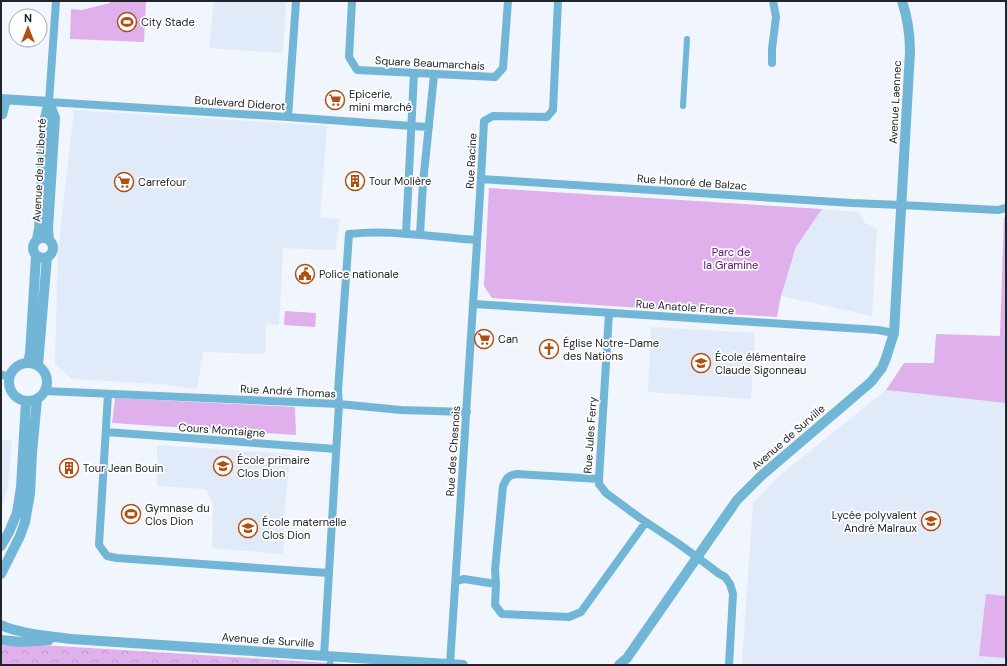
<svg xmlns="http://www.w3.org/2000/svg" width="1007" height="666" viewBox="0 0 1007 666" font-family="'DM Sans',sans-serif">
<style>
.built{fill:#e0eaf9}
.forest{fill:url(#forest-crowns)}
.park{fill:#dfb0ec}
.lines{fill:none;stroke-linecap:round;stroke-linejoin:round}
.pedestrian{stroke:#72b6d7;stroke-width:6}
.minor{stroke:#72b6d7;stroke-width:8}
.tertiary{stroke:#72b6d7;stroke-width:10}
.labels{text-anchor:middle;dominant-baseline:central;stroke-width:3.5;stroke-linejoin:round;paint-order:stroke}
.poi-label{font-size:11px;fill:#212428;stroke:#fff;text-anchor:start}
.street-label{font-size:11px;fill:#212428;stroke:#fff}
.park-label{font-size:11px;fill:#5b0d6e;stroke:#fff}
</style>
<defs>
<pattern id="forest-crowns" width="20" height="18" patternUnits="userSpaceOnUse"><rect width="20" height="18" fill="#dfb0ec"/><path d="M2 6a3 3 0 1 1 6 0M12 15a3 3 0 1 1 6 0" fill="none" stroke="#bf97ca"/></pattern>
</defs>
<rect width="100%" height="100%" fill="#f1f5fd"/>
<path class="built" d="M214 1H286L283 53 209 48Z
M74 110 327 126 320 218 340 219 335 250 283 248 279 325 266 324 265 354 203 352 197 389 160 384 72 379 55 364 58 250Z
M822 209 859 212 865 223 877 229 872 316 781 296 796 247Z
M651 327 755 333 751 399 648 392Z
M886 390 1006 403V665H742L753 503 779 476Z
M1 440 12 441 8 485 1 513Z
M157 445 290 454 288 479 285 505 283 554 212 548 213 502 211 500 206 489 157 486Z"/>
<path class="forest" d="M43 645 361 665H1V646Z"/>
<path class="park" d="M111 1H146L144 42 70 39 71 9 82 10 110 3Z
M489 188 822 209 796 247 781 296 777 317 492 298 484 286Z
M1004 217 1006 218V403L886 390 904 363H934L936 334 1000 336Z
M285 311 316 313 315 327 284 325Z
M115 398 295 407 296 435 112 423Z
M986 594 1006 596V658L979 656Z"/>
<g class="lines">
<path class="pedestrian" d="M683 106 687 39
M329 665 333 656"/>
<path class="minor" d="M56 1 49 102 288 117 411 126 429 127
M352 1 349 57 357 70 495 77 503 68 508 1
M772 63V49L776 17 773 1
M1 115H3L7 99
M288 117 296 1
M481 179 852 203 901 205 998 210 1006 208
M406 233 414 73
M420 235 423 183 434 75
M474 304 878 330 894 333
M609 313 599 479 517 474C508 475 507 478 503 486L495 570 496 584 495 605 502 614 569 617 581 612 646 522
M1 375 9 376
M45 391 339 404 401 410 467 412
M108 394 99 545 107 556 117 558 328 573
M106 432 336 449
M599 479V484L606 493 640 518 679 544 709 566 718 573 725 577 730 584 733 594 729 665
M456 581 464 579 496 584
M324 656 339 404 338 391 349 234C368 232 387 232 407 234 431 235 454 239 477 240
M450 664C455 587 460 509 465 432 471 328 479 225 484 121L493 116 547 117 553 110 558 1"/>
<path class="tertiary" d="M1 99 49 102
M49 102 55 118 48 229 49 239
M33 248a10 10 0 1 1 20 0a10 10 0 1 1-20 0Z
M37 239 39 229 45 118 49 102
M28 362 30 354 36 256
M9 382a19 19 0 1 1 38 0a19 19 0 1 1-38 0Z
M38 365 47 257
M1 546 9 532 17 513 21 487 26 401
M1 574 20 536 25 522 30 494 32 453 37 399
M1 625C19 634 50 636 71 639L463 665
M1 640 21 642 49 640
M619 665 627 658 737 500 761 476 871 382 882 368 886 358 894 333 910 52C910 33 908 19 902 1"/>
</g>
<defs>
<symbol id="stadium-ring" viewBox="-11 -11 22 22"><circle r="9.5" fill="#fff" stroke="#b14f12" stroke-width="1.5"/><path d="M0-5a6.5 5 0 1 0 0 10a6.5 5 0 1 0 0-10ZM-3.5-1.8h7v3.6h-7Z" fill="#b14f12"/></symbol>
<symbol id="supermarket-ring" viewBox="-11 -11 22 22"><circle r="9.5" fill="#fff" stroke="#b14f12" stroke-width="1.5"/><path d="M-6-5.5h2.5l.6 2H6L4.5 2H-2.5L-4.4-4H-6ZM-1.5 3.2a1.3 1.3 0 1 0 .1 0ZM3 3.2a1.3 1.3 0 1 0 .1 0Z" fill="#b14f12"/></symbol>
<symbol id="building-ring" viewBox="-11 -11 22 22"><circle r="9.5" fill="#fff" stroke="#b14f12" stroke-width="1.5"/><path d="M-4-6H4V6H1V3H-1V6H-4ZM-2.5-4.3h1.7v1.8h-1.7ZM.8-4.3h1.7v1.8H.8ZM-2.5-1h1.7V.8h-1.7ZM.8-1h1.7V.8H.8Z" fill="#b14f12"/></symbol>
<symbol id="civic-ring" viewBox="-11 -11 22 22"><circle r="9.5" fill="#fff" stroke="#b14f12" stroke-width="1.5"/><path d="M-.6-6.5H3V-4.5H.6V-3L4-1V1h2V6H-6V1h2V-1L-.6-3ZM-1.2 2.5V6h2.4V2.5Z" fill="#b14f12"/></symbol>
<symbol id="church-ring" viewBox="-11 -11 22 22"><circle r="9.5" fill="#fff" stroke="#b14f12" stroke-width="1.5"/><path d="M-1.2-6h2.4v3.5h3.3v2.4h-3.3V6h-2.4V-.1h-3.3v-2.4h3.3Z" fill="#b14f12"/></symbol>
<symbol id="school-ring" viewBox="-11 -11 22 22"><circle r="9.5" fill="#fff" stroke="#b14f12" stroke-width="1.5"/><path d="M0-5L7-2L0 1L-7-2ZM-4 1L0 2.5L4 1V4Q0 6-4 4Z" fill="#b14f12"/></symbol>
</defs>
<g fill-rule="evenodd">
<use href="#stadium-ring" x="116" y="11" width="22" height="22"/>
<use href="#supermarket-ring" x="324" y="89" width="22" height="22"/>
<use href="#building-ring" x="344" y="170" width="22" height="22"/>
<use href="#supermarket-ring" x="113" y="171" width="22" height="22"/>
<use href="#civic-ring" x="294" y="263" width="22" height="22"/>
<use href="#supermarket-ring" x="473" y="328" width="22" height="22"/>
<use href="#church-ring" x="538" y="338" width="22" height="22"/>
<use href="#school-ring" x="690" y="352" width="22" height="22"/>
<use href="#school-ring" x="212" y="455" width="22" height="22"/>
<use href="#building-ring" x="58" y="457" width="22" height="22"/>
<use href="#stadium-ring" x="120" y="503" width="22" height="22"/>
<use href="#school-ring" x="920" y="510" width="22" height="22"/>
<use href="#school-ring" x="237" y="517" width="22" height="22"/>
</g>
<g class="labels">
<g class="poi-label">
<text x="141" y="22">City Stade</text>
<text x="349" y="94">Epicerie,<tspan x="349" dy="13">mini marché</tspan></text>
<text x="369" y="181">Tour Molière</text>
<text x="138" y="182">Carrefour</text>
<text x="319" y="274">Police nationale</text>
<text x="498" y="339">Can</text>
<text x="563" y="343">Église Notre-Dame<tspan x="563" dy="13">des Nations</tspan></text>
<text x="715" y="357">École élémentaire<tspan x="715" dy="13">Claude Sigonneau</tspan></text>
<text x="237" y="460">École primaire<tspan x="237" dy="13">Clos Dion</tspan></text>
<text x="83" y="468">Tour Jean Bouin</text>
<text x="145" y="508">Gymnase du<tspan x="145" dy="13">Clos Dion</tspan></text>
<text x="917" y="515" text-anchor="end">Lycée polyvalent<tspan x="917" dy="13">André Malraux</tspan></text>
<text x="262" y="522">École maternelle<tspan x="262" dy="13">Clos Dion</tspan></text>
</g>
<g class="street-label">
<text transform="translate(430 63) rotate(3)">Square Beaumarchais</text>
<text transform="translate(895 102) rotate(-87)">Avenue Laennec</text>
<text transform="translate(240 103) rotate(4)">Boulevard Diderot</text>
<text transform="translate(471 161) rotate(-87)">Rue Racine</text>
<text transform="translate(39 170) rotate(-87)">Avenue de la Liberté</text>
<text transform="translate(692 182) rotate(4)">Rue Honoré de Balzac</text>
<text transform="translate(685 307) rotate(4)">Rue Anatole France</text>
<text transform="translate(288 391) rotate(3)">Rue André Thomas</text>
<text transform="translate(222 430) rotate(4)">Cours Montaigne</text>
<text transform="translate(590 435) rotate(-86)">Rue Jules Ferry</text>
<text transform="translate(788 437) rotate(-41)">Avenue de Surville</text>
<text transform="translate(453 451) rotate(-86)">Rue des Chesnois</text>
<text transform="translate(268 640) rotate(4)">Avenue de Surville</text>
</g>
<g class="park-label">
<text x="731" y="252">Parc de<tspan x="731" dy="13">la Gramine</tspan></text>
</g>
</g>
<rect width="1007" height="666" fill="none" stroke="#212428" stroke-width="4"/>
<g transform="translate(28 28)"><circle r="19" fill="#ffffff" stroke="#a6a7a9"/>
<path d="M0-3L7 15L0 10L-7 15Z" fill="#b14f12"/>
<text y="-6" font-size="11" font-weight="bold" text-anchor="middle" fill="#212428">N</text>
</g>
</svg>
